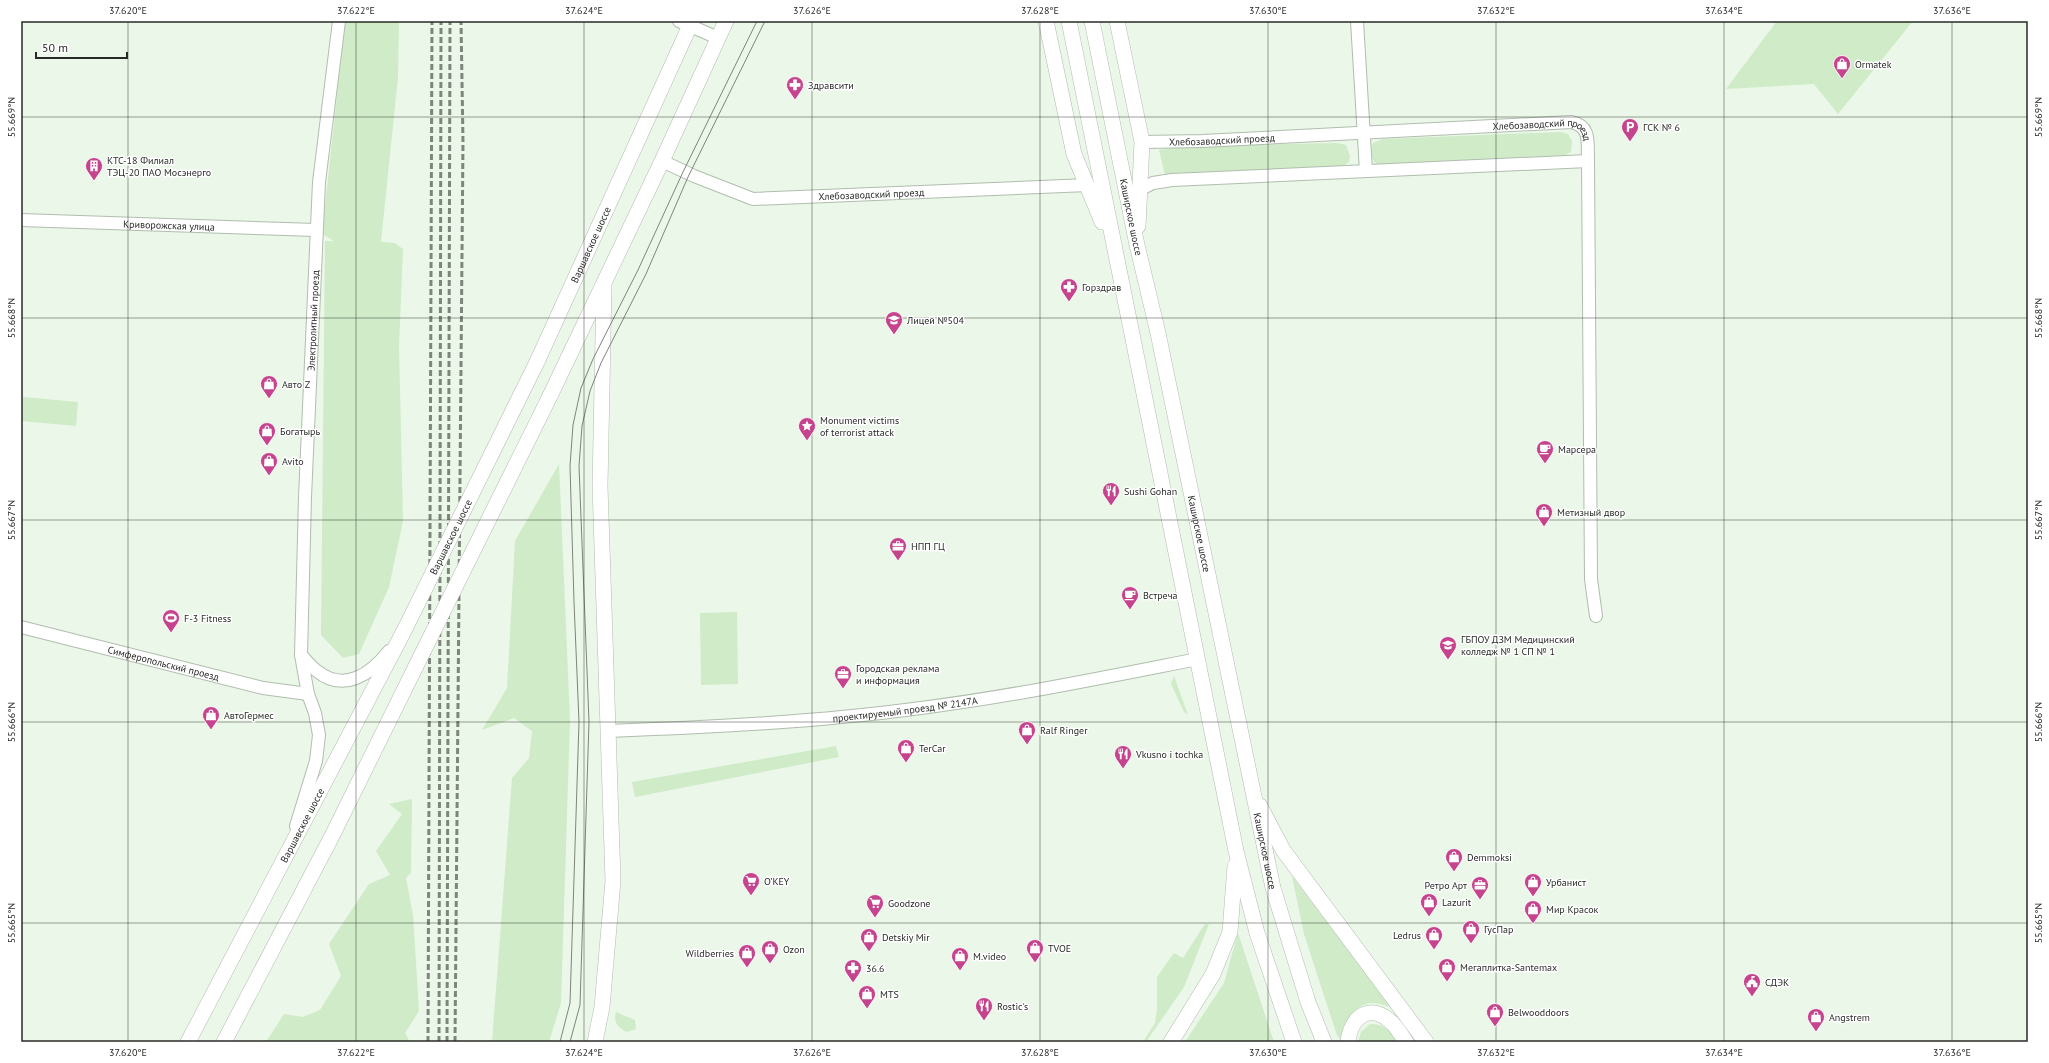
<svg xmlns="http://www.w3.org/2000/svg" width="2049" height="1063" viewBox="0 0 2049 1063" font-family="'PT Sans',sans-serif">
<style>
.green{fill:#cfebc8}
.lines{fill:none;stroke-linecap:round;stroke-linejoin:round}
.minor-casing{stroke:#b1bdaf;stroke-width:14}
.major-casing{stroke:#b1bdaf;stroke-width:16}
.minor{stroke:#fff;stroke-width:12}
.major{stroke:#fff;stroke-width:15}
.tram{stroke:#7e857c;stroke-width:1}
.rail{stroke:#7e857c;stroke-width:3;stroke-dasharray:6 3;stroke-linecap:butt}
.major-bridge-casing{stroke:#b1bdaf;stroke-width:16;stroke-linecap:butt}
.major-bridge{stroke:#fff;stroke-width:15}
.ticks{fill:none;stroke:#272b26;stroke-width:1;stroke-opacity:0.45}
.labels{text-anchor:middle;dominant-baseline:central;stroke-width:3;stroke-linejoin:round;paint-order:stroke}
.poi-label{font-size:10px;fill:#272b26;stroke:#fff;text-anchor:start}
.street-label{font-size:10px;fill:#272b26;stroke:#fff}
.neatline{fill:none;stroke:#272b26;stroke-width:1.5}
.ticks-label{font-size:10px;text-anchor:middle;fill:#272b26}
</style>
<rect width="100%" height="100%" fill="#ebf7e8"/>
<path class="green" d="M345 21H399L398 77 381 242 395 243 403 249 399 346 403 521 389 587 359 654 343 658 321 635 325 241H334L322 234Z
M1777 21H1913L1838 114 1814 84 1726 89Z
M1560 132 1568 134 1572 141 1571 152 1560 158 1379 166C1371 161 1370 151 1373 143L1383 139Z
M1337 143 1346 145 1350 156 1349 162 1340 168 1165 175 1159 150 1181 146Z
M23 397 78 402 76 426 21 421Z
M559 464 570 720 561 1003 549 1042H492L512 778 529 758 532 731 514 718 482 730 507 688 515 541Z
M737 612 738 684 701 685 700 613Z
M1174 676 1188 715 1184 712 1171 684Z
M836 746 839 757 635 797 632 782Z
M412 799 411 873 406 878 413 915 419 1011 405 1033 410 1042H266L284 1014 303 1017 320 1010 341 976 329 944 369 884 390 875 376 851 402 814 389 804Z
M1292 876 1391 1007C1386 1006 1379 1003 1373 1003 1352 1003 1348 1027 1342 1042L1337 1035 1328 1008 1304 934Z
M1205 924H1209L1184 987 1146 1042H1143L1155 1023 1157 1009V977L1174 953 1183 958Z
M1238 933 1274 1042H1185L1224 983Z
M616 1012 635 1020 636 1029 627 1032C618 1028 613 1022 616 1012Z
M1370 1024C1385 1024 1391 1031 1398 1042H1358L1361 1032Z"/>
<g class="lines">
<defs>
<g id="minor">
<path d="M679 21 718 38"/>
<path d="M1357 21 1366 171"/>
<path id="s1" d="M1142 142 1202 141 1571 122C1592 126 1587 144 1588 161L1591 579 1596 616"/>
<path id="s2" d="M662 161 694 176 753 199 1088 185"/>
<path d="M1141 189 1153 183 1172 180 1588 161"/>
<path id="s3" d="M21 220 316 230"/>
<path id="s4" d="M21 627 263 688 308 694"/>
<path d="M301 655C306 660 311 667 317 671 344 693 371 674 389 651"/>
<path id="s5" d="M608 731C713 727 817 722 921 708 1014 696 1106 677 1198 659"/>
<path id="s6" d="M296 826 316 761 319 735 315 713 308 694 301 655 305 497 319 182 339 21"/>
</g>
<g id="major">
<path d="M1046 21 1074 154 1102 222"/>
<path d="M1069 21 1236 851 1257 933 1294 1042"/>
<path id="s7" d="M1092 21 1137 245 1158 333 1273 888 1308 1002 1324 1042"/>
<path d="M1117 21 1142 142 1138 226"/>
<path id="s8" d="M537 362 692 21"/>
<path d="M550 396 662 161 726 21"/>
<path d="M1260 806 1283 850 1426 1042"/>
<path id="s9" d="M188 1042 404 631"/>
<path d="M224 1042 332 836 416 666"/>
<path d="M595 1042 602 1007 613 881 600 486 604 286"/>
<path d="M1171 1042 1213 974 1230 932 1235 866"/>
<path d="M1348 1042C1351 1015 1372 1002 1393 1024 1398 1029 1402 1036 1406 1042"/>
</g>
</defs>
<use href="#minor" class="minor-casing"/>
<use href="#major" class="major-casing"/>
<use href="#minor" class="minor"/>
<use href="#major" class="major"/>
<path class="tram" d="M560 1042 570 1003 579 722 574 602 570 466 573 425 581 388 593 359 638 270 683 172 757 21
M570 1042 580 1005 589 722 579 466 582 426 590 391 601 363 646 274 688 177 765 21"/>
<path class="rail" d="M428 1042 432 21
M439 1042 441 21
M447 1042 450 21
M455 1042 463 142 461 21"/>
<defs>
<g id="major-bridge">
<path id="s10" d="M404 631 537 362"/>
<path d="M416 666 550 396"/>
</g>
</defs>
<use href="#major-bridge" class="major-bridge-casing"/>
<use href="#major-bridge" class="major-bridge"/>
</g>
<path class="ticks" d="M128 21V1042M356 21V1042M584 21V1042M812 21V1042M1040 21V1042M1268 21V1042M1496 21V1042M1724 21V1042M1952 21V1042M21 117H2028M21 318H2028M21 520H2028M21 722H2028M21 923H2028"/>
<defs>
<symbol id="shop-pin" viewBox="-11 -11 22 30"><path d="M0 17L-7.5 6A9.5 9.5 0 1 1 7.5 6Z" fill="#c5448d" stroke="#fff"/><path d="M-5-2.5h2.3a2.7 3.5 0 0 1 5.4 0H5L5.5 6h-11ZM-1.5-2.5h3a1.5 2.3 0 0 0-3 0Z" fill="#fff"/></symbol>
<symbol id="pharmacy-pin" viewBox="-11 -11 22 30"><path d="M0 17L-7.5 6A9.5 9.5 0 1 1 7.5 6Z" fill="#c5448d" stroke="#fff"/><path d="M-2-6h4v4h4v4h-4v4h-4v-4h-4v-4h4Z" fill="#fff"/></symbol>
<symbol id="parking-pin" viewBox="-11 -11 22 30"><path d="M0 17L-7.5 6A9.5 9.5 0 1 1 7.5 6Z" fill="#c5448d" stroke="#fff"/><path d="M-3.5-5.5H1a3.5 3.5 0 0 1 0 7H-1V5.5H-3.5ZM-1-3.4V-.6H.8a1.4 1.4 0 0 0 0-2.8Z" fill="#fff"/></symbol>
<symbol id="building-pin" viewBox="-11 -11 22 30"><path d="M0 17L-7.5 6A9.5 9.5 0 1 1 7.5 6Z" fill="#c5448d" stroke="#fff"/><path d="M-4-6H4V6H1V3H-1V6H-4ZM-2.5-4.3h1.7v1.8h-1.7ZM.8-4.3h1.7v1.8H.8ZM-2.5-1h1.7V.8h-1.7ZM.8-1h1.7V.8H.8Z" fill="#fff"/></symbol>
<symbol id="school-pin" viewBox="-11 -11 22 30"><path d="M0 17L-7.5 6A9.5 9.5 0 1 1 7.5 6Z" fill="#c5448d" stroke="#fff"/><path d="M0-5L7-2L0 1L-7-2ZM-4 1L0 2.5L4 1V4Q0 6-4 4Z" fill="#fff"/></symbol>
<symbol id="sight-pin" viewBox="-11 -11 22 30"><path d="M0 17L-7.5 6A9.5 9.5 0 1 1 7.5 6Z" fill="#c5448d" stroke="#fff"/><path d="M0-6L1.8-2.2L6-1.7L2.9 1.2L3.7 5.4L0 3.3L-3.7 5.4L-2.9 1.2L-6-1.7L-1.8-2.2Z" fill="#fff"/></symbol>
<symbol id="cafe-pin" viewBox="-11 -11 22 30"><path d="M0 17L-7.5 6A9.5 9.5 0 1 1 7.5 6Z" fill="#c5448d" stroke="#fff"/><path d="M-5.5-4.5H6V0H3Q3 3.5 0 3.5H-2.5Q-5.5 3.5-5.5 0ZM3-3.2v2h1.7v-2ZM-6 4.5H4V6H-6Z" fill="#fff"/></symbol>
<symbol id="restaurant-pin" viewBox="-11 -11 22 30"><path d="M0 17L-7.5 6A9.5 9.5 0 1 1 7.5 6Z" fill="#c5448d" stroke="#fff"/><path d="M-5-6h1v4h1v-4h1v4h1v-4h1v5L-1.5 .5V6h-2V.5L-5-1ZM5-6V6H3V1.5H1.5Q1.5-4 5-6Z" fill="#fff"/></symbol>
<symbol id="office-pin" viewBox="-11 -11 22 30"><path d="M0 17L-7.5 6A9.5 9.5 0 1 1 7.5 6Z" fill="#c5448d" stroke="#fff"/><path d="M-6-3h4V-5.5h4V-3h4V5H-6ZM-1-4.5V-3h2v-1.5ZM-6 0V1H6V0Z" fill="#fff"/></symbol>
<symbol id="stadium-pin" viewBox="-11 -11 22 30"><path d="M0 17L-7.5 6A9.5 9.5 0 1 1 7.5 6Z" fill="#c5448d" stroke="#fff"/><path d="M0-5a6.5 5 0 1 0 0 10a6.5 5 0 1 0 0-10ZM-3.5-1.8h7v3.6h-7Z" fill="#fff"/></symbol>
<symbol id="supermarket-pin" viewBox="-11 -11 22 30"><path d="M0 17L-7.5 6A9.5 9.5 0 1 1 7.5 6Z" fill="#c5448d" stroke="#fff"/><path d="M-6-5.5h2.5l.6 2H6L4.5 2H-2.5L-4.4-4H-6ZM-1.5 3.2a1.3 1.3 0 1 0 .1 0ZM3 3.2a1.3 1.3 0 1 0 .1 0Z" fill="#fff"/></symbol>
<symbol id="civic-pin" viewBox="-11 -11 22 30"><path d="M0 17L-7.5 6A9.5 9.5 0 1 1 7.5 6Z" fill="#c5448d" stroke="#fff"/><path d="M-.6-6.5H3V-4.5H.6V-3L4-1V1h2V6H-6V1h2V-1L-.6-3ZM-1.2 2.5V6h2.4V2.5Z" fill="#fff"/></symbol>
</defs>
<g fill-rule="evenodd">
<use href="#shop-pin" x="1832" y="54" width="20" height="27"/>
<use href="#pharmacy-pin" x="785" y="75" width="20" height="27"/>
<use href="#parking-pin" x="1620" y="117" width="20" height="27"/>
<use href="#building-pin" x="84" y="156" width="20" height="27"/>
<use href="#pharmacy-pin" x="1059" y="277" width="20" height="27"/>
<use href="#school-pin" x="884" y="310" width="20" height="27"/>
<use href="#shop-pin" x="259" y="374" width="20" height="27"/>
<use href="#sight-pin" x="797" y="416" width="20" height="27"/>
<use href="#shop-pin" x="257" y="421" width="20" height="27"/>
<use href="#cafe-pin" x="1535" y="439" width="20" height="27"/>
<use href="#shop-pin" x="259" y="451" width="20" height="27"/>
<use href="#restaurant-pin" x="1101" y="481" width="20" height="27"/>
<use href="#shop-pin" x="1534" y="502" width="20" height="27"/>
<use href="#office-pin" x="888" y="536" width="20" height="27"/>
<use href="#cafe-pin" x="1120" y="585" width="20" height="27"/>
<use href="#stadium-pin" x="161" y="608" width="20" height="27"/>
<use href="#school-pin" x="1438" y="635" width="20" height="27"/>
<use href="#office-pin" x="833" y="664" width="20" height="27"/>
<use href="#shop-pin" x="201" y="705" width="20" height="27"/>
<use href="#shop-pin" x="1017" y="720" width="20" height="27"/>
<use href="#shop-pin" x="896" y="738" width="20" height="27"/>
<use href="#restaurant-pin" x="1113" y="744" width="20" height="27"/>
<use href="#shop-pin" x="1444" y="847" width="20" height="27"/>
<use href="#supermarket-pin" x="741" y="871" width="20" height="27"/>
<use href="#shop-pin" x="1523" y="872" width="20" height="27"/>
<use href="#office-pin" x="1470" y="875" width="20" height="27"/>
<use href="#shop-pin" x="1419" y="892" width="20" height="27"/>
<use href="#supermarket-pin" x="865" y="893" width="20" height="27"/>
<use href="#shop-pin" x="1523" y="899" width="20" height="27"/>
<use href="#shop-pin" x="1461" y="919" width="20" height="27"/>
<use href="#shop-pin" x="1424" y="925" width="20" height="27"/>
<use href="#shop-pin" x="859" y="927" width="20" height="27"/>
<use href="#shop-pin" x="1025" y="938" width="20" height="27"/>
<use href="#shop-pin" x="760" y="939" width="20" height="27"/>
<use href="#shop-pin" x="737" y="943" width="20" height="27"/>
<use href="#shop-pin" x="950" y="946" width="20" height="27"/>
<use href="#shop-pin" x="1437" y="957" width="20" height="27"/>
<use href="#pharmacy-pin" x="843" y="958" width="20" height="27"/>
<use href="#civic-pin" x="1742" y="972" width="20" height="27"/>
<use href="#shop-pin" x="857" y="984" width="20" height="27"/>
<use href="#restaurant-pin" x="974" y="996" width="20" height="27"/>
<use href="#shop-pin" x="1485" y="1002" width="20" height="27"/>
<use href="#shop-pin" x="1806" y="1007" width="20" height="27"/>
</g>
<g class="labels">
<g class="poi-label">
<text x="1855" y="64">Ormatek</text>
<text x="808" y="85">Здравсити</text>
<text x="1643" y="127">ГСК № 6</text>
<text x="107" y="160">КТС-18 Филиал<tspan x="107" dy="12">ТЭЦ-20 ПАО Мосэнерго</tspan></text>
<text x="1082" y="287">Горздрав</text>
<text x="907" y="320">Лицей №504</text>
<text x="282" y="384">Авто Z</text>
<text x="820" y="420">Monument victims<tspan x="820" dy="12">of terrorist attack</tspan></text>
<text x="280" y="431">Богатырь</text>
<text x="1558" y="449">Марсера</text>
<text x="282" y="461">Avito</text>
<text x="1124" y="491">Sushi Gohan</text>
<text x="1557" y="512">Метизный двор</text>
<text x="911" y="546">НПП ГЦ</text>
<text x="1143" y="595">Встреча</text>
<text x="184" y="618">F-3 Fitness</text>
<text x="1461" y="639">ГБПОУ ДЗМ Медицинский<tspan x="1461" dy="12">колледж № 1 СП № 1</tspan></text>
<text x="856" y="668">Городская реклама<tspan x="856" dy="12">и информация</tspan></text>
<text x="224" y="715">АвтоГермес</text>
<text x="1040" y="730">Ralf Ringer</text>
<text x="919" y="748">TerCar</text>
<text x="1136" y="754">Vkusno i tochka</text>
<text x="1467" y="857">Demmoksi</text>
<text x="764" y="881">O’KEY</text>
<text x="1546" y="882">Урбанист</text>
<text x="1467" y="885" text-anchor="end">Ретро Арт</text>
<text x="1442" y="902">Lazurit</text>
<text x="888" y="903">Goodzone</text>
<text x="1546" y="909">Мир Красок</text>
<text x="1484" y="929">ГусПар</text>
<text x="1421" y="935" text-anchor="end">Ledrus</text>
<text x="882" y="937">Detskiy Mir</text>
<text x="1048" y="948">TVOE</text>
<text x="783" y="949">Ozon</text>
<text x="734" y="953" text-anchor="end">Wildberries</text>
<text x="973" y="956">M.video</text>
<text x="1460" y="967">Мегаплитка-Santemax</text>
<text x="866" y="968">36.6</text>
<text x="1765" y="982">СДЭК</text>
<text x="880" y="994">MTS</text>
<text x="997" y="1006">Rostic's</text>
<text x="1508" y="1012">Belwooddoors</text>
<text x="1829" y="1017">Angstrem</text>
</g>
<g class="street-label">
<text stroke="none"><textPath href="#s1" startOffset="404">Хлебозаводский проезд</textPath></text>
<text stroke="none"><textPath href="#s1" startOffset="80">Хлебозаводский проезд</textPath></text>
<text stroke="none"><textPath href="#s2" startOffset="217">Хлебозаводский проезд</textPath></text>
<text stroke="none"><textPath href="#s7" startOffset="200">Каширское шоссе</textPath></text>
<text stroke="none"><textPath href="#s3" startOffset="148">Криворожская улица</textPath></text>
<text stroke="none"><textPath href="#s8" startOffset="129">Варшавское шоссе</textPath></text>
<text stroke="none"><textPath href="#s6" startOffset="511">Электролитный проезд</textPath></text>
<text stroke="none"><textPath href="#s7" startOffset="524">Каширское шоссе</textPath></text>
<text stroke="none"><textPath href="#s10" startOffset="105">Варшавское шоссе</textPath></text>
<text stroke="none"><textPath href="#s4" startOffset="147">Симферопольский проезд</textPath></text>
<text stroke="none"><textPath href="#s5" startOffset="298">проектируемый проезд № 2147А</textPath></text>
<text stroke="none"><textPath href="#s9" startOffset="245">Варшавское шоссе</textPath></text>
<text stroke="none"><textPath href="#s7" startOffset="848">Каширское шоссе</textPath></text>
</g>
</g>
<rect width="2049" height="1063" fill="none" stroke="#ffffff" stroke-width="44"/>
<path d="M36 52v6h91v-6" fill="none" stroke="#272b26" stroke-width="2"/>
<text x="42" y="52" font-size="12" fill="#272b26" stroke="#ffffff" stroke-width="3" paint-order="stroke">50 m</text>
<rect x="22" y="22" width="2005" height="1019" class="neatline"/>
<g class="ticks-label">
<text x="128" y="14">37.620°E</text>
<text x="356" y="14">37.622°E</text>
<text x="584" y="14">37.624°E</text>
<text x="812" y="14">37.626°E</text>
<text x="1040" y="14">37.628°E</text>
<text x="1268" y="14">37.630°E</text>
<text x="1496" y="14">37.632°E</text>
<text x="1724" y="14">37.634°E</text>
<text x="1952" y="14">37.636°E</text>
<text transform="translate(11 117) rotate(-90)" y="4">55.669°N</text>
<text transform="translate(2038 117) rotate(-90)" y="4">55.669°N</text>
<text transform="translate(11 318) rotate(-90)" y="4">55.668°N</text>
<text transform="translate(2038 318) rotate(-90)" y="4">55.668°N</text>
<text transform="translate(11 520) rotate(-90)" y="4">55.667°N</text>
<text transform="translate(2038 520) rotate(-90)" y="4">55.667°N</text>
<text transform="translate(11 722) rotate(-90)" y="4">55.666°N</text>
<text transform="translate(2038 722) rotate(-90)" y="4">55.666°N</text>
<text transform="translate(11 923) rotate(-90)" y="4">55.665°N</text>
<text transform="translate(2038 923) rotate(-90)" y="4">55.665°N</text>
<text x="128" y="1056">37.620°E</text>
<text x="356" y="1056">37.622°E</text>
<text x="584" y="1056">37.624°E</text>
<text x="812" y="1056">37.626°E</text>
<text x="1040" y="1056">37.628°E</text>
<text x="1268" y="1056">37.630°E</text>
<text x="1496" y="1056">37.632°E</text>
<text x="1724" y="1056">37.634°E</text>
<text x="1952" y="1056">37.636°E</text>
</g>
</svg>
